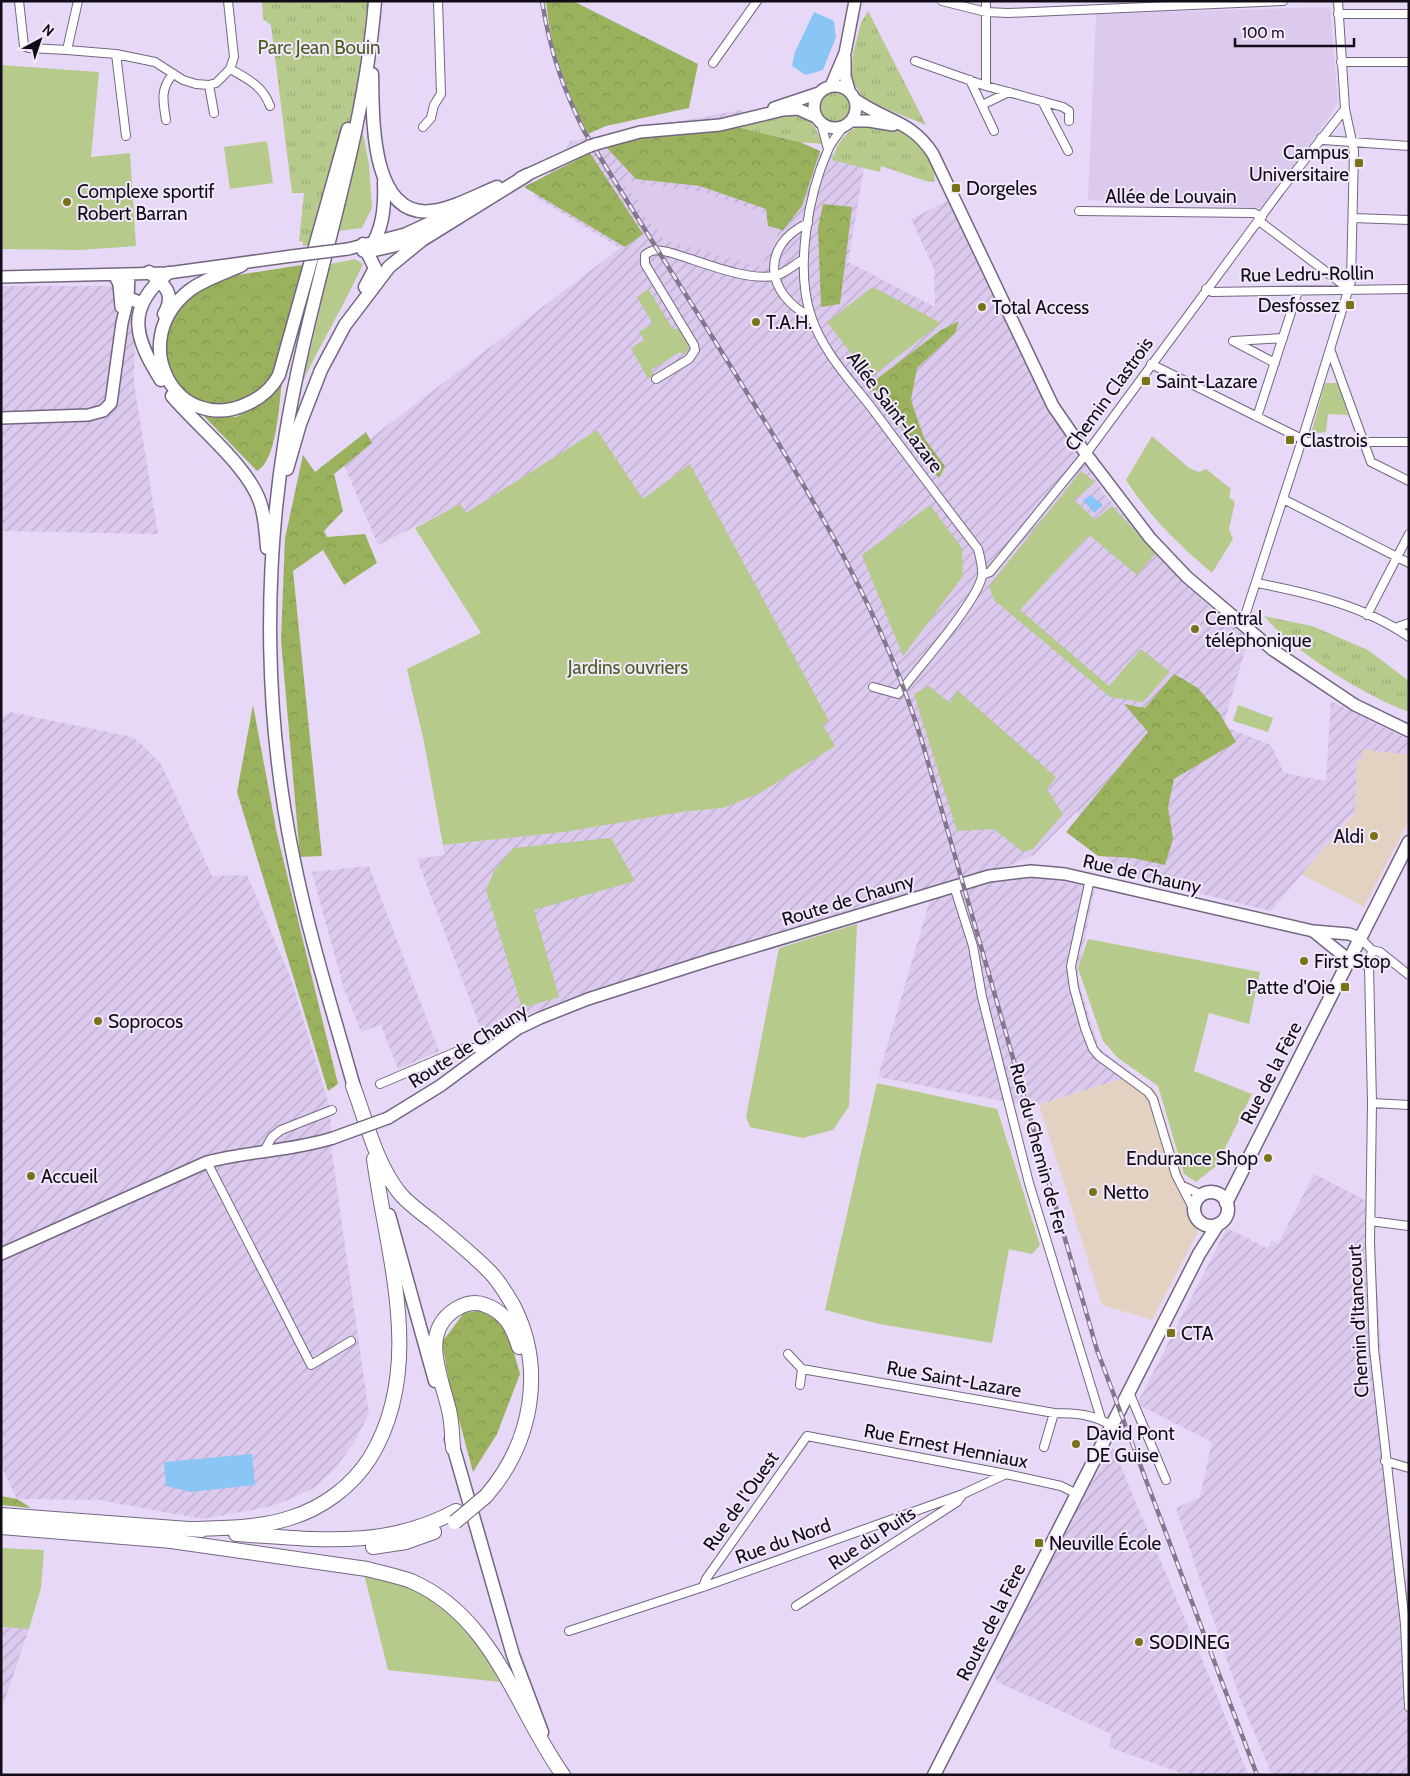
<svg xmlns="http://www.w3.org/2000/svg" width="1410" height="1776" viewBox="0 0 1410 1776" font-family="Cabin,sans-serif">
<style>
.commercial{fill:#e3d2c1}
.industrial{fill:url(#industrial-furrows)}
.built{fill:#dcc9ee}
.green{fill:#b6ca8b}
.forest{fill:url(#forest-crowns)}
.park{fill:url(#park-tufts)}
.water{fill:#89c6f5}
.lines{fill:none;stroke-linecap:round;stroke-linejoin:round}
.street-casing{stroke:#746681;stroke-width:10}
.secondary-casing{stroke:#746681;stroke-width:14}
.primary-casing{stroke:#746681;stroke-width:15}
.highway-casing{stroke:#746681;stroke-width:16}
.street{stroke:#fff;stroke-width:8}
.secondary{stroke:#fff;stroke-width:11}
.primary{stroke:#fff;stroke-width:12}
.highway{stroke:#fff;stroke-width:14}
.rail-casing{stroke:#82778c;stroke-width:4.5}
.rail{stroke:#f2e8fb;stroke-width:2.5;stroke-dasharray:8;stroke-linecap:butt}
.secondary-bridge-casing{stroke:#746681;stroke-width:14;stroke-linecap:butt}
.highway-bridge-casing{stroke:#746681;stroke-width:16;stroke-linecap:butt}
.secondary-bridge{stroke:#fff;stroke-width:11}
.highway-bridge{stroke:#fff;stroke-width:14}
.poi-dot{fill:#777316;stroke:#f2e8fb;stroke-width:2}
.labels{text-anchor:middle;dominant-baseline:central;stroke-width:4;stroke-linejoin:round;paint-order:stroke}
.park-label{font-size:19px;fill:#4d5d21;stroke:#f2e8fb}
.poi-label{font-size:19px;fill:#110c16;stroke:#f2e8fb;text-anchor:start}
.street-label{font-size:19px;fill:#110c16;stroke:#f2e8fb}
</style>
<defs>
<pattern id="industrial-furrows" width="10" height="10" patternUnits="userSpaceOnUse" patternTransform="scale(1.25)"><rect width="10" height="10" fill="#dcc9ee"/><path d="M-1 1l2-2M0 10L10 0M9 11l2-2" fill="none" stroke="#bcabcb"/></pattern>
<pattern id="forest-crowns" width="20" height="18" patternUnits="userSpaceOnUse" patternTransform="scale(1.25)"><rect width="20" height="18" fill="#9ab25e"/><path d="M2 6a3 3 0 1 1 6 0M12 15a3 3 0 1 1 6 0" fill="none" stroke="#849851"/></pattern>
<pattern id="park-tufts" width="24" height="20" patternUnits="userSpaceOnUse" patternTransform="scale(1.25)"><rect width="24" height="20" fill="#b6ca8b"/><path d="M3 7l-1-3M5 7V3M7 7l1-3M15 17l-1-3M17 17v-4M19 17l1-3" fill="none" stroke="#9bac77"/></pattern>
</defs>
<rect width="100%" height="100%" fill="#e8d8f7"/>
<path class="commercial" d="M1363 749 1409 755V820L1364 907 1301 874 1355 813 1357 759Z
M1134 1075 1156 1091 1185 1181 1199 1187 1198 1232 1152 1320 1102 1305 1039 1104Z"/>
<path class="industrial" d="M741 110 782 148 832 154 864 168 848 262 935 307 934 269 911 219 949 200 1048 405 1105 495 1202 600 1249 637 1223 726 1271 745 1284 773 1326 781 1331 701 1409 740V755L1363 749 1362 759 1357 760 1355 813 1350 816 1271 911 1117 873 1077 811 1034 855 1011 865 665 967 586 992 482 1032 417 859 444 855 443 845 565 832 682 812 723 808 834 747 823 724 829 721 643 499 597 430 466 514 460 504 378 545 342 460 620 248 534 196 571 141Z
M1 286H136L134 383 158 534 1 531V437L4 424H1Z
M10 712 132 737 142 745 161 764 212 876 247 875 291 979 330 1108 332 1154 369 1414 353 1444 333 1471 314 1488 286 1501 268 1507 202 1519 99 1500 17 1499 1 1466V718Z
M369 866 439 1051 398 1069 381 1025 361 1032 344 989 312 872Z
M1024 877 1043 878 1095 888 1077 977 1099 1048 1134 1075 1039 1104H1018L878 1077 930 900 982 883Z
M1314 1174 1375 1205 1374 1234 1385 1423 1409 1603V1775H1272L1239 1696 1176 1508 1200 1497 1212 1442 1137 1404 1227 1228 1267 1248 1272 1241 1278 1244Z
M1113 1448 1217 1695 1248 1775H1187L1109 1747 1112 1734 997 1682 987 1654Z
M1 1627 29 1629 1 1711Z"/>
<path class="built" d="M1330 7 1338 103 1328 119 1286 177H1274L1277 187 1265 205 1260 208 1088 200 1096 14Z
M626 178 636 183 703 192 764 213 778 235 768 250 762 267 665 240 636 206 640 202 621 182Z"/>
<path class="green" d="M1 65 99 72 91 157 130 153 136 246 81 250 1 249Z
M362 129 369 164 372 208 362 228 339 231Z
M267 141 273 183 230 189 224 147Z
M355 259 363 264C345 304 322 341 303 381L330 264Z
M873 287 941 323 870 378 827 322Z
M648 289 673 329 680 328 689 345 685 355 680 352 651 370 654 375 648 379 631 348 644 340 639 332 653 324 637 297Z
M1325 383H1338L1348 415 1328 414 1326 432 1311 434Z
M597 430 643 499 690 464 829 721 823 725 835 746 760 793 723 808 682 812 565 832 443 845 424 742 407 669 481 633 415 528 460 504 466 513Z
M1152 436 1189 468 1199 472 1206 469 1231 489 1229 497 1235 502 1229 529 1233 539 1212 573C1179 545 1149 516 1126 480Z
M1081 471 1095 482 1074 500 1095 520 1112 506 1156 553 1137 575 1089 535 1020 610 1109 686 1141 649 1170 672 1143 702 1110 697 994 600 989 586Z
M930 505 962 548 963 576 903 656 862 555Z
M929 686 950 703 957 690 1056 777 1047 789 1063 814 1033 849 1023 852 994 829 957 831 914 694Z
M1238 705 1273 718 1268 732 1233 721Z
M611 838 635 881 534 910 559 997 522 1008 486 890 494 871 513 848Z
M857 924 849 1106 833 1130 803 1138 750 1127 746 1117 779 948Z
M1088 939 1260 972 1249 1024 1209 1013 1194 1071 1252 1094 1216 1166 1196 1182 1184 1174 1158 1086 1118 1058 1103 1041 1078 968Z
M877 1083 997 1109 1040 1245 1032 1254 1009 1249 992 1343 879 1324 825 1310Z
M1 1548 44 1550 41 1588 29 1629 1 1627Z
M364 1574 402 1585 438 1603 477 1641 500 1682 388 1670Z"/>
<path class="forest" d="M546 1H573L698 64 689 108 606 126 588 134C566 89 551 52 546 1Z
M736 127 800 142 820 151 802 206 783 230 768 226 766 209 700 186 636 179 607 148 614 141 672 132Z
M590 153 643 234 625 247 524 187Z
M823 204 852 207 840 304 821 307 818 228Z
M308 264 272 383 233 407 198 402 175 383 164 361 166 328 188 296 200 287 231 276Z
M959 321 955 333 917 368 911 400 924 438 945 466 939 478 869 385 941 330Z
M282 381C279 403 277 461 257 471L200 412 236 417 264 402Z
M366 432 372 443 334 474 343 511 324 531 327 537 365 534 377 563 344 585 323 550 293 571 322 856 300 857 281 640 285 538 303 455 315 472Z
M1174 674 1198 688 1220 714 1236 742 1174 779 1168 807 1173 839 1165 865 1133 858 1098 856 1066 832 1148 732 1124 704 1145 708Z
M253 705 277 834 338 1084 328 1091 237 792Z
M489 1309 506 1326 520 1374 497 1434 473 1472 449 1382 442 1342 464 1313Z
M1 1496 17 1499 31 1508 1 1505Z"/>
<path class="park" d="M262 1H368C367 84 336 166 312 245L303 246V242L299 241 304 193H292L271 25 263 19Z
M868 11 926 125 865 100 851 79 853 54 861 23Z
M819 107a16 16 0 1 1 32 0a16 16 0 1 1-32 0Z
M796 112C811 118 817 129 822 144L800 142 736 127Z
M867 122 899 129 914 135 933 165 935 181 929 182 881 166 880 172 832 160C840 137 845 133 867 122Z
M1264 616 1312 626 1368 650 1409 681V712C1365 696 1294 652 1264 616Z"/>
<path class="water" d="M814 12 834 21 836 37 823 70 806 75 792 66 795 52Z
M1091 495 1103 505 1094 513 1083 500Z
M252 1454 255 1485 190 1492 166 1486 164 1462Z"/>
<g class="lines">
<defs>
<path id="street" d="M19 1 24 46 29 48 67 50 78 1
M942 1 986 12 1008 13 1283 1
M1338 14H1409
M67 50 116 54
M915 61 986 86 1063 107 1069 111V121
M1341 62H1409
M713 63 757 1
M230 69C248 79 263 86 270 106
M970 80 994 131
M209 85 214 113
M986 86V1
M1042 101 1068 151
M982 105 1009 92
M166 120C163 101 160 89 173 74
M821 123 828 149
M423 127 431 118 434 105 441 94 438 1
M842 128C838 135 831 142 828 150 808 195 795 269 811 316 822 350 849 379 871 407 906 454 942 502 978 549 980 557 983 567 982 576 978 600 921 665 904 687L898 694 873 687
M126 136 116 54 155 62 183 80 196 84 209 85 216 83 230 69 234 57 228 1
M1321 138 1323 140 1409 146
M1079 211 1254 213 1262 217
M1353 218 1409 220
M1259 221 1349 289
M808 223C759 246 766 295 811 317
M1206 289 1212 292 1409 289
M1330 349 1371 462 1409 481
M1275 363 1233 341 1283 338
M1151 364 1308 442H1409
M656 379 689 359 695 350 694 345 645 264V255C653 248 659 250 668 252 698 260 743 281 774 276 783 275 795 264 804 259
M1257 417 1298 291
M1283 499 1409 563
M982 575 990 572 1086 454 1280 191 1345 109
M1257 583C1309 593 1365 606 1409 637
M1367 615 1409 534
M1242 625 1302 440 1351 281 1354 151 1345 109 1338 1
M1395 628 1409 623
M1090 879 1071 966 1074 988 1085 1028 1093 1049 1099 1056 1148 1092 1153 1099 1176 1175 1194 1210
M954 886 973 946 982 997 1029 1183 1101 1419
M1360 938 1372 950 1369 966 1372 1103 1370 1242 1374 1349 1405 1624 1409 1707
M1372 950 1380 952 1409 975
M1349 960 1369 966
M380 1084 465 1048H489
M1372 1103 1409 1105
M264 1151 272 1137 281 1130 332 1110
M207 1162 311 1365 351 1341
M1181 1185 1202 1195
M1370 1221 1409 1226
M788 1354 802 1369 800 1385
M802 1369 1054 1413C1074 1413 1094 1414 1112 1426
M1129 1392 1166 1480
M1044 1447 1054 1413
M1385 1461 1409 1468
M703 1587 706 1579 807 1436 1006 1474 1061 1486 1077 1494
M796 1606 957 1502 963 1494
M569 1631 703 1587 963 1494 1006 1474"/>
<path id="secondary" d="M845 58V76L849 90
M814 107a21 21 0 1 1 42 0a21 21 0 1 1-42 0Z
M831 86 845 53 855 1
M856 100C887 122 911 120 933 154L1053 406 1086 454 1150 538 1187 577 1273 650 1355 705 1409 731
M774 108 819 93
M852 121H869L893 125
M596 144 640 132 720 125 783 110 798 109 816 117
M520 178 590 146
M348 249 405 234 459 209
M363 251 368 252 403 244 428 231
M115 276 119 284 121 307
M1 277 168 273 292 256
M1 418 88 415 103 411 111 403 122 323 128 298 129 275
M1313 931 1349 960
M388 1118 440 1086 517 1029 540 1018 588 999 710 960 989 876 1031 871 1065 874 1313 931 1349 934 1360 938
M1 1254 207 1162C248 1151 292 1151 333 1138"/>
<path id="primary" d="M372 74C373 113 369 219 432 211 454 208 477 195 497 187
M363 244 375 268 365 287
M368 252C383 230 385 208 384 182
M242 265C225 273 205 279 190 290 124 341 177 438 249 403 262 397 272 388 279 375L348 129
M149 272C165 285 176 294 164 314
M128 298 141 303
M161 380C134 337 125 308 168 273
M172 396C197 426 248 466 260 502 265 516 266 533 267 548
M287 469 300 424 321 370 345 325 389 267 422 240 527 175
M356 1094C334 1015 309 937 293 856 265 720 263 576 285 439 308 292 363 151 375 1
M1194 1209a17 17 0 1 1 34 0a17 17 0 1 1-34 0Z
M1226 1203 1409 842
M389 1215 435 1381
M451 1439 513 1655 542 1732
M934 1775 1199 1254 1218 1224"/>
<path id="highway" d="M353 1086C366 1120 375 1161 398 1191 406 1202 420 1212 432 1221 451 1237 471 1253 489 1271 499 1281 506 1293 513 1305 546 1369 532 1443 486 1496
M453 1448C452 1435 452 1422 449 1410 441 1376 419 1332 456 1309 466 1303 475 1301 485 1305 506 1312 513 1328 519 1347
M1 1515 202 1530
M1 1527 172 1541
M193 1529C226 1528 259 1528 290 1518 323 1508 352 1486 370 1458 426 1367 387 1256 374 1159
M236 1534C314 1539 385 1550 456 1511
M164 1540 367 1569C382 1573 397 1576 411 1581 494 1617 515 1708 563 1775
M373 1547 406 1542 434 1532"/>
</defs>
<use href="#street" class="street-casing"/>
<use href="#secondary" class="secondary-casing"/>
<use href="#primary" class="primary-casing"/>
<use href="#highway" class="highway-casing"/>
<use href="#street" class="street"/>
<use href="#secondary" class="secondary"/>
<use href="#primary" class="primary"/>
<use href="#highway" class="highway"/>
<defs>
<path id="rail" d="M542 1C550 51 562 86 584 131 636 217 691 302 744 388 816 502 884 616 923 745L1097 1350 1257 1775"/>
</defs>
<use href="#rail" class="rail-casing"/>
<use href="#rail" class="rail"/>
<defs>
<path id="secondary-bridge" d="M590 146 596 144
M292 256 348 249
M333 1138 388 1118"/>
<path id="highway-bridge" d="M455 1522 486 1496"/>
</defs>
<use href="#secondary-bridge" class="secondary-bridge-casing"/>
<use href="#highway-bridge" class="highway-bridge-casing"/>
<use href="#secondary-bridge" class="secondary-bridge"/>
<use href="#highway-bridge" class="highway-bridge"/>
</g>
<g class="poi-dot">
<rect x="1354" y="158" width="10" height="10" rx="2.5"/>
<rect x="951" y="183" width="10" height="10" rx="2.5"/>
<circle cx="67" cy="202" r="5"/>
<rect x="1345" y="300" width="10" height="10" rx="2.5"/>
<circle cx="982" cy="307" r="5"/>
<circle cx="756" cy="322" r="5"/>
<rect x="1141" y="376" width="10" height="10" rx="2.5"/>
<rect x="1285" y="435" width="10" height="10" rx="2.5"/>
<circle cx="1195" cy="629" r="5"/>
<circle cx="1374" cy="836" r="5"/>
<circle cx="1304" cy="961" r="5"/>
<rect x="1340" y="982" width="10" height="10" rx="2.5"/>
<circle cx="98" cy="1021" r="5"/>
<circle cx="1268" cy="1158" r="5"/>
<circle cx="31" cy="1176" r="5"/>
<circle cx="1093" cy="1192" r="5"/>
<rect x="1166" y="1328" width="10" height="10" rx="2.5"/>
<circle cx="1076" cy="1444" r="5"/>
<rect x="1034" y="1538" width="10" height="10" rx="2.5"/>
<circle cx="1139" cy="1642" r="5"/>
</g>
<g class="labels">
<g class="park-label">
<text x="319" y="47">Parc Jean Bouin</text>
<text x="628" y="667">Jardins ouvriers</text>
</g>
<g class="poi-label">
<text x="1349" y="152" text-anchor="end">Campus<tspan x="1349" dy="22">Universitaire</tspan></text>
<text x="966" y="188">Dorgeles</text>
<text x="77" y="191">Complexe sportif<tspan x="77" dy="22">Robert Barran</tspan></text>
<text x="1340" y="305" text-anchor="end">Desfossez</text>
<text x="992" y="307">Total Access</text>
<text x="766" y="322">T.A.H.</text>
<text x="1156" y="381">Saint-Lazare</text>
<text x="1300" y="440">Clastrois</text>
<text x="1205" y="618">Central<tspan x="1205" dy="22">téléphonique</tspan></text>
<text x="1364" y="836" text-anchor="end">Aldi</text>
<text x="1314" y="961">First Stop</text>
<text x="1335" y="987" text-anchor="end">Patte d'Oie</text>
<text x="108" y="1021">Soprocos</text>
<text x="1258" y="1158" text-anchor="end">Endurance Shop</text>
<text x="41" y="1176">Accueil</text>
<text x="1103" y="1192">Netto</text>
<text x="1181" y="1333">CTA</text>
<text x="1086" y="1433">David Pont<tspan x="1086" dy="22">DE Guise</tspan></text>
<text x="1049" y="1543">Neuville École</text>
<text x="1149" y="1642">SODINEG</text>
</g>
<g class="street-label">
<text x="1171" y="196">Allée de Louvain</text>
<text transform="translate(1307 274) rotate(-1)">Rue Ledru-Rollin</text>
<text transform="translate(1109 394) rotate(-54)">Chemin Clastrois</text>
<text transform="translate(895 412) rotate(53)">Allée Saint-Lazare</text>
<text transform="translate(1142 874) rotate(13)">Rue de Chauny</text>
<text transform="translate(848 900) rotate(-17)">Route de Chauny</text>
<text transform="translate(468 1046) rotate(-33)">Route de Chauny</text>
<text transform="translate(1271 1073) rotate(-63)">Rue de la Fère</text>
<text transform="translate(1039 1149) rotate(75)">Rue du Chemin de Fer</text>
<text transform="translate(1358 1321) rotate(-93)">Chemin d'Itancourt</text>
<text transform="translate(954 1379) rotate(10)">Rue Saint-Lazare</text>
<text transform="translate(946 1446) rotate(11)">Rue Ernest Henniaux</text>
<text transform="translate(741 1501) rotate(-55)">Rue de l'Ouest</text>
<text transform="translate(872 1538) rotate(-33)">Rue du Puits</text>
<text transform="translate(783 1541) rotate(-20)">Rue du Nord</text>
<text transform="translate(991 1622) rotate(-63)">Route de la Fère</text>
</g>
</g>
<rect width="1410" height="1776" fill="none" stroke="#110c16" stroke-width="5"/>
<g transform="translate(40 40) rotate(40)" stroke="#f2e8fb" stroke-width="4" paint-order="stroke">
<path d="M0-4L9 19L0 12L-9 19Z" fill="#110c16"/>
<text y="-8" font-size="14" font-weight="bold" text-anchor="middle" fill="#110c16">N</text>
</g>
<path d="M1235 38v8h119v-8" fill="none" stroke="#110c16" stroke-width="2.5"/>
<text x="1242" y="38" font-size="15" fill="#110c16" stroke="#f2e8fb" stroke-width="4" paint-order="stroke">100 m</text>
</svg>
